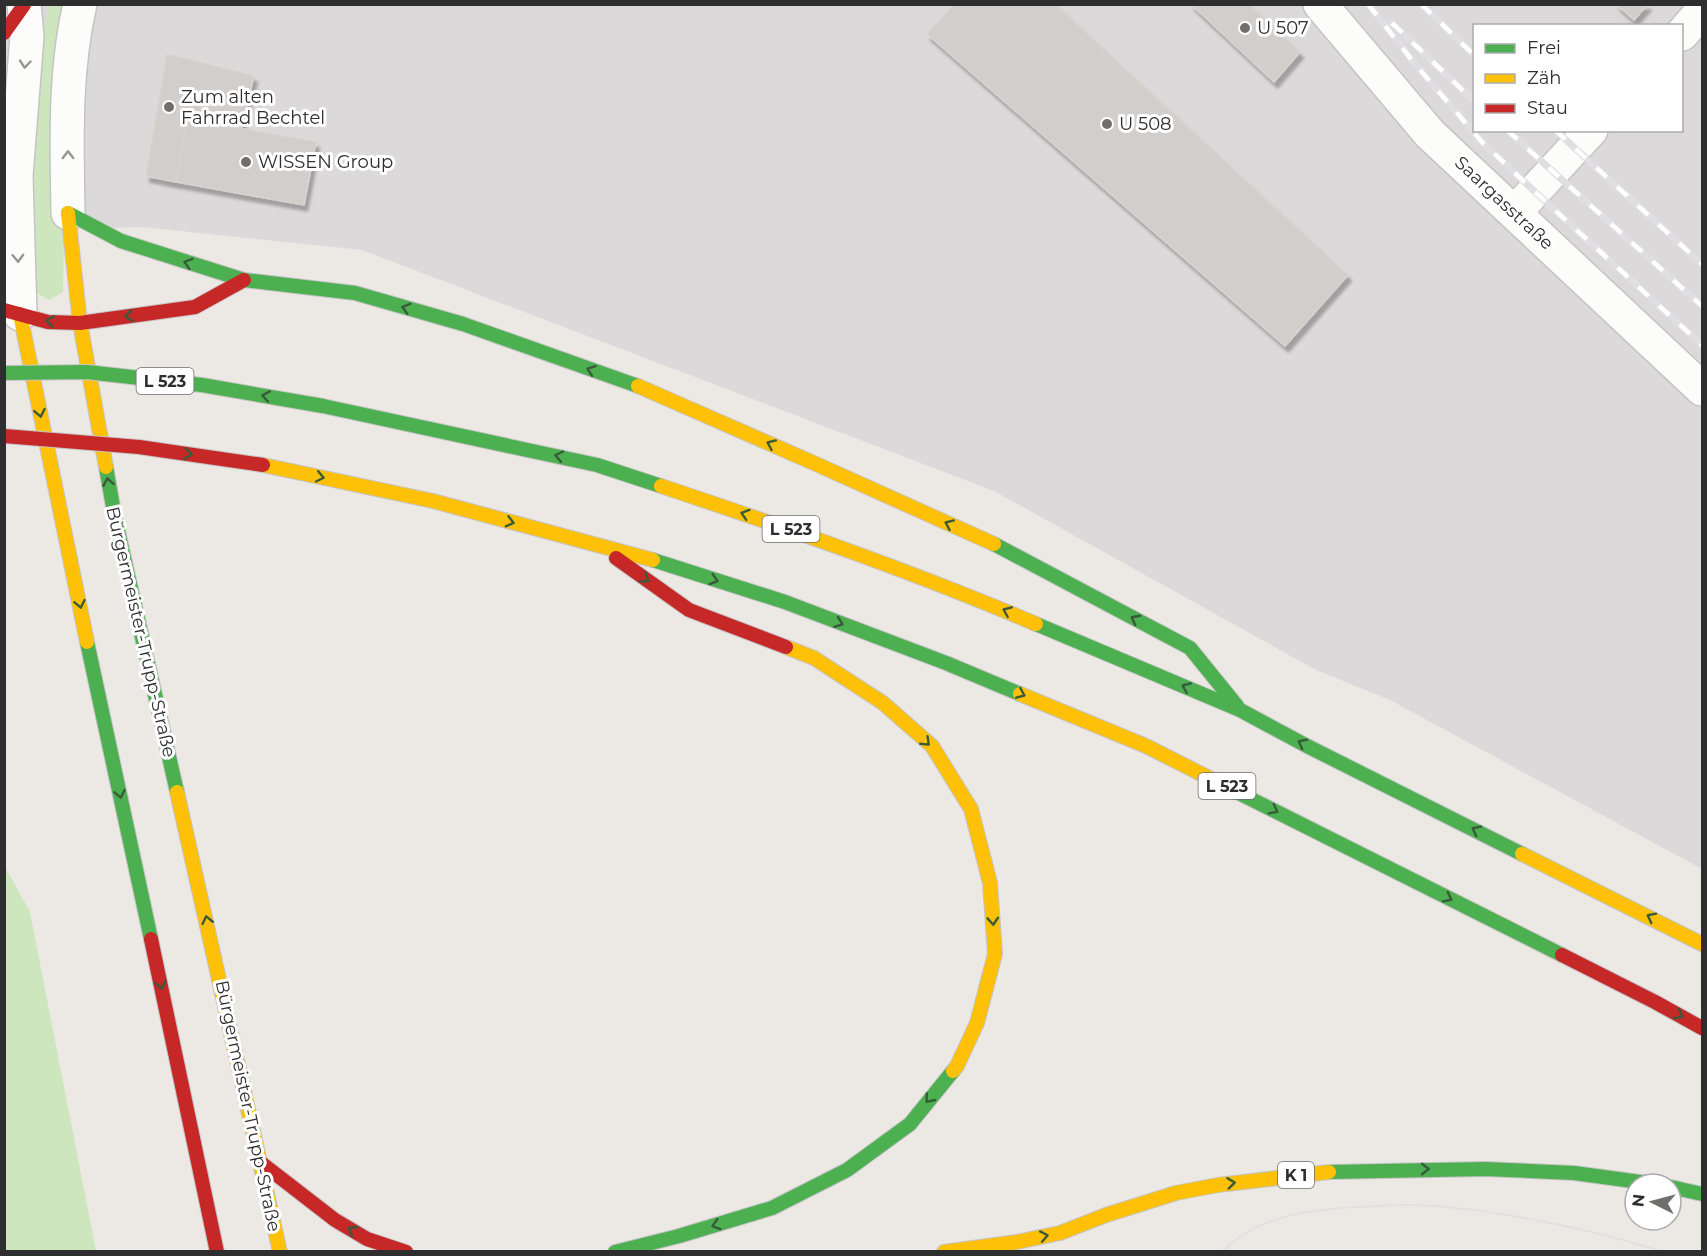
<svg xmlns="http://www.w3.org/2000/svg" width="1707" height="1256" viewBox="0 0 1707 1256" font-family="Montserrat,sans-serif">
<style>
.industrial{fill:#dcd9db;fill-rule:evenodd}
.green{fill:#cee6be}
.building{fill:#d1cecb;stroke:#d7d4d0;stroke-width:1.5;filter:url(#shadow)}
.lines{fill:none;stroke-linecap:round;stroke-linejoin:round}
.street-casing{stroke:#c5c4c5;stroke-width:36}
.fast-casing{stroke:#c5c4c5;stroke-width:16}
.slow-casing{stroke:#c5c4c5;stroke-width:16}
.jam-casing{stroke:#c5c4c5;stroke-width:16}
.street{stroke:#fcfcfb;stroke-width:33}
.fast{stroke:#4caf50;stroke-width:14}
.slow{stroke:#ffc107;stroke-width:14}
.jam{stroke:#c62828;stroke-width:14}
.tram{stroke:#dfdfe1;stroke-width:1.5}
.rail-casing{stroke:#dfdfe1;stroke-width:7}
.rail{stroke:#fff;stroke-width:4.5;stroke-dasharray:14;stroke-linecap:butt}
.fast-bridge-casing{stroke:#c6c5c4;stroke-width:16;stroke-linecap:butt}
.jam-bridge-casing{stroke:#c6c5c4;stroke-width:16;stroke-linecap:butt}
.fast-bridge{stroke:#4caf50;stroke-width:14}
.jam-bridge{stroke:#c62828;stroke-width:14}
.oneway{stroke:#959594}
.oneway2{stroke:#385b3a}
.poi-dot{fill:#706f6e;stroke:#fff;stroke-width:2}
.labels{text-anchor:middle;dominant-baseline:central;stroke-width:6;stroke-linejoin:round;paint-order:stroke}
.shield{fill:#fff;stroke:#6d6d6d;stroke-width:1.5}
.shield-label{font-size:16px;font-weight:bold;fill:#2e2e2e}
.poi-label{font-size:18px;fill:#2e2e2e;stroke:#fff;text-anchor:start}
.street-label{font-size:18px;fill:#2e2e2e;stroke:#fff}
</style>
<defs>
<filter id="shadow"><feDropShadow dx="3.5" dy="6" stdDeviation="1.5" flood-color="#0004"/></filter>
</defs>
<rect width="100%" height="100%" fill="#ece8e4"/>
<path class="industrial" d="M4 5H1702V869L1390 700 1316 670 994 491 362 250 142 227 5 231ZM1474 26H1682V130H1474Z"/>
<path class="green" d="M49 5H68L63 292 49 300 35 292 29 207 37 61Z
M4 865 30 912 96 1251H5Z"/>
<path class="building" d="M954 4H1055L1348 275 1285 346 927 34Z
M1191 4H1249L1300 52 1274 82Z
M1616 4H1648L1634 20Z
M167 54 254 76 241 129 187 119 176 182 146 176Z
M187 119 316 142 304 205 176 182Z"/>
<g class="lines">
<defs>
<path id="street" d="M1320 4 1430 134 1702 389
M1682 34 1702 11
M1515 212 1591 130
M68 213C67 143 64 73 80 4
M20 314 16 176 27 36 24 4"/>
<path id="fast" d="M68 213 121 241 244 280 355 293 463 324 638 386
M323 406 597 465 661 486
M106 467 115 518 177 792
M994 544 1190 648 1237 706
M653 560 785 602 946 663 1020 694
M1036 624 1240 710 1307 746 1522 854
M87 642 151 939
M1229 788 1562 955
M1329 1172 1485 1169 1574 1173 1655 1184
M1671 1187 1702 1194
M615 1252 679 1236 772 1208 847 1170 910 1124 953 1071"/>
<path id="slow" d="M68 213 80 323 106 467
M20 314 87 642
M638 386 816 464 994 544
M263 465 433 501 653 560
M661 486C787 528 914 572 1036 624
M786 647 814 658 883 703 932 746 971 809 990 883 995 954 977 1023 957 1066 953 1071
M1020 694 1146 746 1229 788
M177 792 280 1252
M1522 854 1702 944
M944 1252 1017 1242 1060 1233 1106 1215 1176 1193 1218 1185 1329 1172"/>
<path id="jam" d="M4 33 24 5
M4 310 48 322 80 323 195 307 244 280
M616 558 689 610 786 647
M151 939 217 1252
M1562 955 1655 1002 1702 1028
M260 1162 335 1220 367 1239 406 1252"/>
</defs>
<use href="#street" class="street-casing"/>
<use href="#fast" class="fast-casing"/>
<use href="#slow" class="slow-casing"/>
<use href="#jam" class="jam-casing"/>
<use href="#street" class="street"/>
<use href="#fast" class="fast"/>
<use href="#slow" class="slow"/>
<use href="#jam" class="jam"/>
<path class="tram" d="M1222 1252C1257 1215 1313 1209 1361 1207 1380 1206 1401 1204 1420 1205 1503 1210 1585 1228 1665 1252"/>
<defs>
<path id="rail" d="M1368 4 1415 64 1482 142 1534 191 1702 345
M1421 4 1474 55
M1392 23 1474 101
M1507 130 1702 306
M1555 130 1702 264"/>
</defs>
<use href="#rail" class="rail-casing"/>
<use href="#rail" class="rail"/>
<defs>
<path id="fast-bridge" d="M4 373 87 372 202 385 323 406"/>
<path id="jam-bridge" d="M4 436 139 447 263 465"/>
</defs>
<use href="#fast-bridge" class="fast-bridge-casing"/>
<use href="#jam-bridge" class="jam-bridge-casing"/>
<use href="#fast-bridge" class="fast-bridge"/>
<use href="#jam-bridge" class="jam-bridge"/>
</g>
<defs><path id="oneway-chevron" d="M-2-3.5L2.5 0L-2 3.5" fill="none" stroke-width="1.6" stroke-linecap="round" stroke-linejoin="round" transform="scale(1.5)"/></defs>
<g class="oneway">
<use href="#oneway-chevron" transform="translate(25 64) rotate(95)"/>
<use href="#oneway-chevron" transform="translate(68 155) rotate(-91)"/>
<use href="#oneway-chevron" transform="translate(18 258) rotate(88)"/>
</g>
<g class="oneway2">
<use href="#oneway-chevron" transform="translate(188 263) rotate(-163)"/>
<use href="#oneway-chevron" transform="translate(406 308) rotate(-164)"/>
<use href="#oneway-chevron" transform="translate(129 316) rotate(172)"/>
<use href="#oneway-chevron" transform="translate(50 321) rotate(-172)"/>
<use href="#oneway-chevron" transform="translate(591 370) rotate(-160)"/>
<use href="#oneway-chevron" transform="translate(266 396) rotate(-170)"/>
<use href="#oneway-chevron" transform="translate(40 413) rotate(79)"/>
<use href="#oneway-chevron" transform="translate(771 444) rotate(-156)"/>
<use href="#oneway-chevron" transform="translate(188 454) rotate(8)"/>
<use href="#oneway-chevron" transform="translate(559 456) rotate(-168)"/>
<use href="#oneway-chevron" transform="translate(320 477) rotate(12)"/>
<use href="#oneway-chevron" transform="translate(108 482) rotate(-100)"/>
<use href="#oneway-chevron" transform="translate(745 514) rotate(-162)"/>
<use href="#oneway-chevron" transform="translate(510 522) rotate(15)"/>
<use href="#oneway-chevron" transform="translate(949 524) rotate(-156)"/>
<use href="#oneway-chevron" transform="translate(645 579) rotate(35)"/>
<use href="#oneway-chevron" transform="translate(714 580) rotate(18)"/>
<use href="#oneway-chevron" transform="translate(80 604) rotate(78)"/>
<use href="#oneway-chevron" transform="translate(1007 611) rotate(-157)"/>
<use href="#oneway-chevron" transform="translate(1135 619) rotate(-152)"/>
<use href="#oneway-chevron" transform="translate(839 623) rotate(21)"/>
<use href="#oneway-chevron" transform="translate(1186 687) rotate(-157)"/>
<use href="#oneway-chevron" transform="translate(1021 694) rotate(23)"/>
<use href="#oneway-chevron" transform="translate(926 742) rotate(44)"/>
<use href="#oneway-chevron" transform="translate(1302 743) rotate(-152)"/>
<use href="#oneway-chevron" transform="translate(120 794) rotate(78)"/>
<use href="#oneway-chevron" transform="translate(1274 810) rotate(27)"/>
<use href="#oneway-chevron" transform="translate(1476 830) rotate(-153)"/>
<use href="#oneway-chevron" transform="translate(1448 898) rotate(27)"/>
<use href="#oneway-chevron" transform="translate(1651 917) rotate(-153)"/>
<use href="#oneway-chevron" transform="translate(207 920) rotate(-103)"/>
<use href="#oneway-chevron" transform="translate(993 921) rotate(86)"/>
<use href="#oneway-chevron" transform="translate(161 985) rotate(78)"/>
<use href="#oneway-chevron" transform="translate(1679 1015) rotate(29)"/>
<use href="#oneway-chevron" transform="translate(929 1099) rotate(129)"/>
<use href="#oneway-chevron" transform="translate(1425 1169)"/>
<use href="#oneway-chevron" transform="translate(1231 1183) rotate(-7)"/>
<use href="#oneway-chevron" transform="translate(716 1225) rotate(163)"/>
<use href="#oneway-chevron" transform="translate(352 1230) rotate(-149)"/>
<use href="#oneway-chevron" transform="translate(1044 1236) rotate(-11)"/>
</g>
<g class="poi-dot">
<circle cx="1245" cy="28" r="6"/>
<circle cx="169" cy="107" r="6"/>
<circle cx="1107" cy="124" r="6"/>
<circle cx="246" cy="162" r="6"/>
</g>
<g class="labels">
<g class="shield">
<rect x="136.5" y="368" width="57" height="26" rx="4.5"/>
<rect x="762.5" y="516" width="57" height="26" rx="4.5"/>
<rect x="1198.5" y="773" width="57" height="26" rx="4.5"/>
<rect x="1278" y="1162" width="36" height="26" rx="4.5"/>
</g>
<g class="shield-label">
<text x="165" y="381">L 523</text>
<text x="791" y="529">L 523</text>
<text x="1227" y="786">L 523</text>
<text x="1296" y="1175">K 1</text>
</g>
<g class="poi-label">
<text x="1257" y="28">U 507</text>
<text x="181" y="97">Zum alten<tspan x="181" dy="21">Fahrrad Bechtel</tspan></text>
<text x="1119" y="124">U 508</text>
<text x="258" y="162">WISSEN Group</text>
</g>
<g class="street-label">
<text transform="translate(1504 203) rotate(43)">Saargasstraße</text>
<text transform="translate(141 632) rotate(77)">Bürgermeister-Trupp-Straße</text>
<text transform="translate(248 1106) rotate(78)">Bürgermeister-Trupp-Straße</text>
</g>
</g>
<rect width="1707" height="1256" fill="none" stroke="#2e2e2e" stroke-width="12"/>
<rect x="1473" y="24" width="210" height="108" fill="#ffffff" stroke="#ababab" stroke-width="1.5"/>
<rect x="1485" y="44" width="30" height="9" fill="#4caf50" stroke="#ababab" stroke-width="1.5"/>
<text x="1527" y="54" font-size="18" fill="#2e2e2e">Frei</text>
<rect x="1485" y="74" width="30" height="9" fill="#ffc107" stroke="#ababab" stroke-width="1.5"/>
<text x="1527" y="84" font-size="18" fill="#2e2e2e">Zäh</text>
<rect x="1485" y="104" width="30" height="9" fill="#c62828" stroke="#ababab" stroke-width="1.5"/>
<text x="1527" y="114" font-size="18" fill="#2e2e2e">Stau</text>
<g transform="translate(1653 1202) rotate(276)"><circle r="28" fill="#ffffff" stroke="#ababab" stroke-width="1.5"/>
<path d="M0-4.5L10 22L0 15L-10 22Z" fill="#706f6e"/>
<text y="-9" font-size="16" font-weight="bold" text-anchor="middle" fill="#2e2e2e">N</text>
</g>
</svg>
